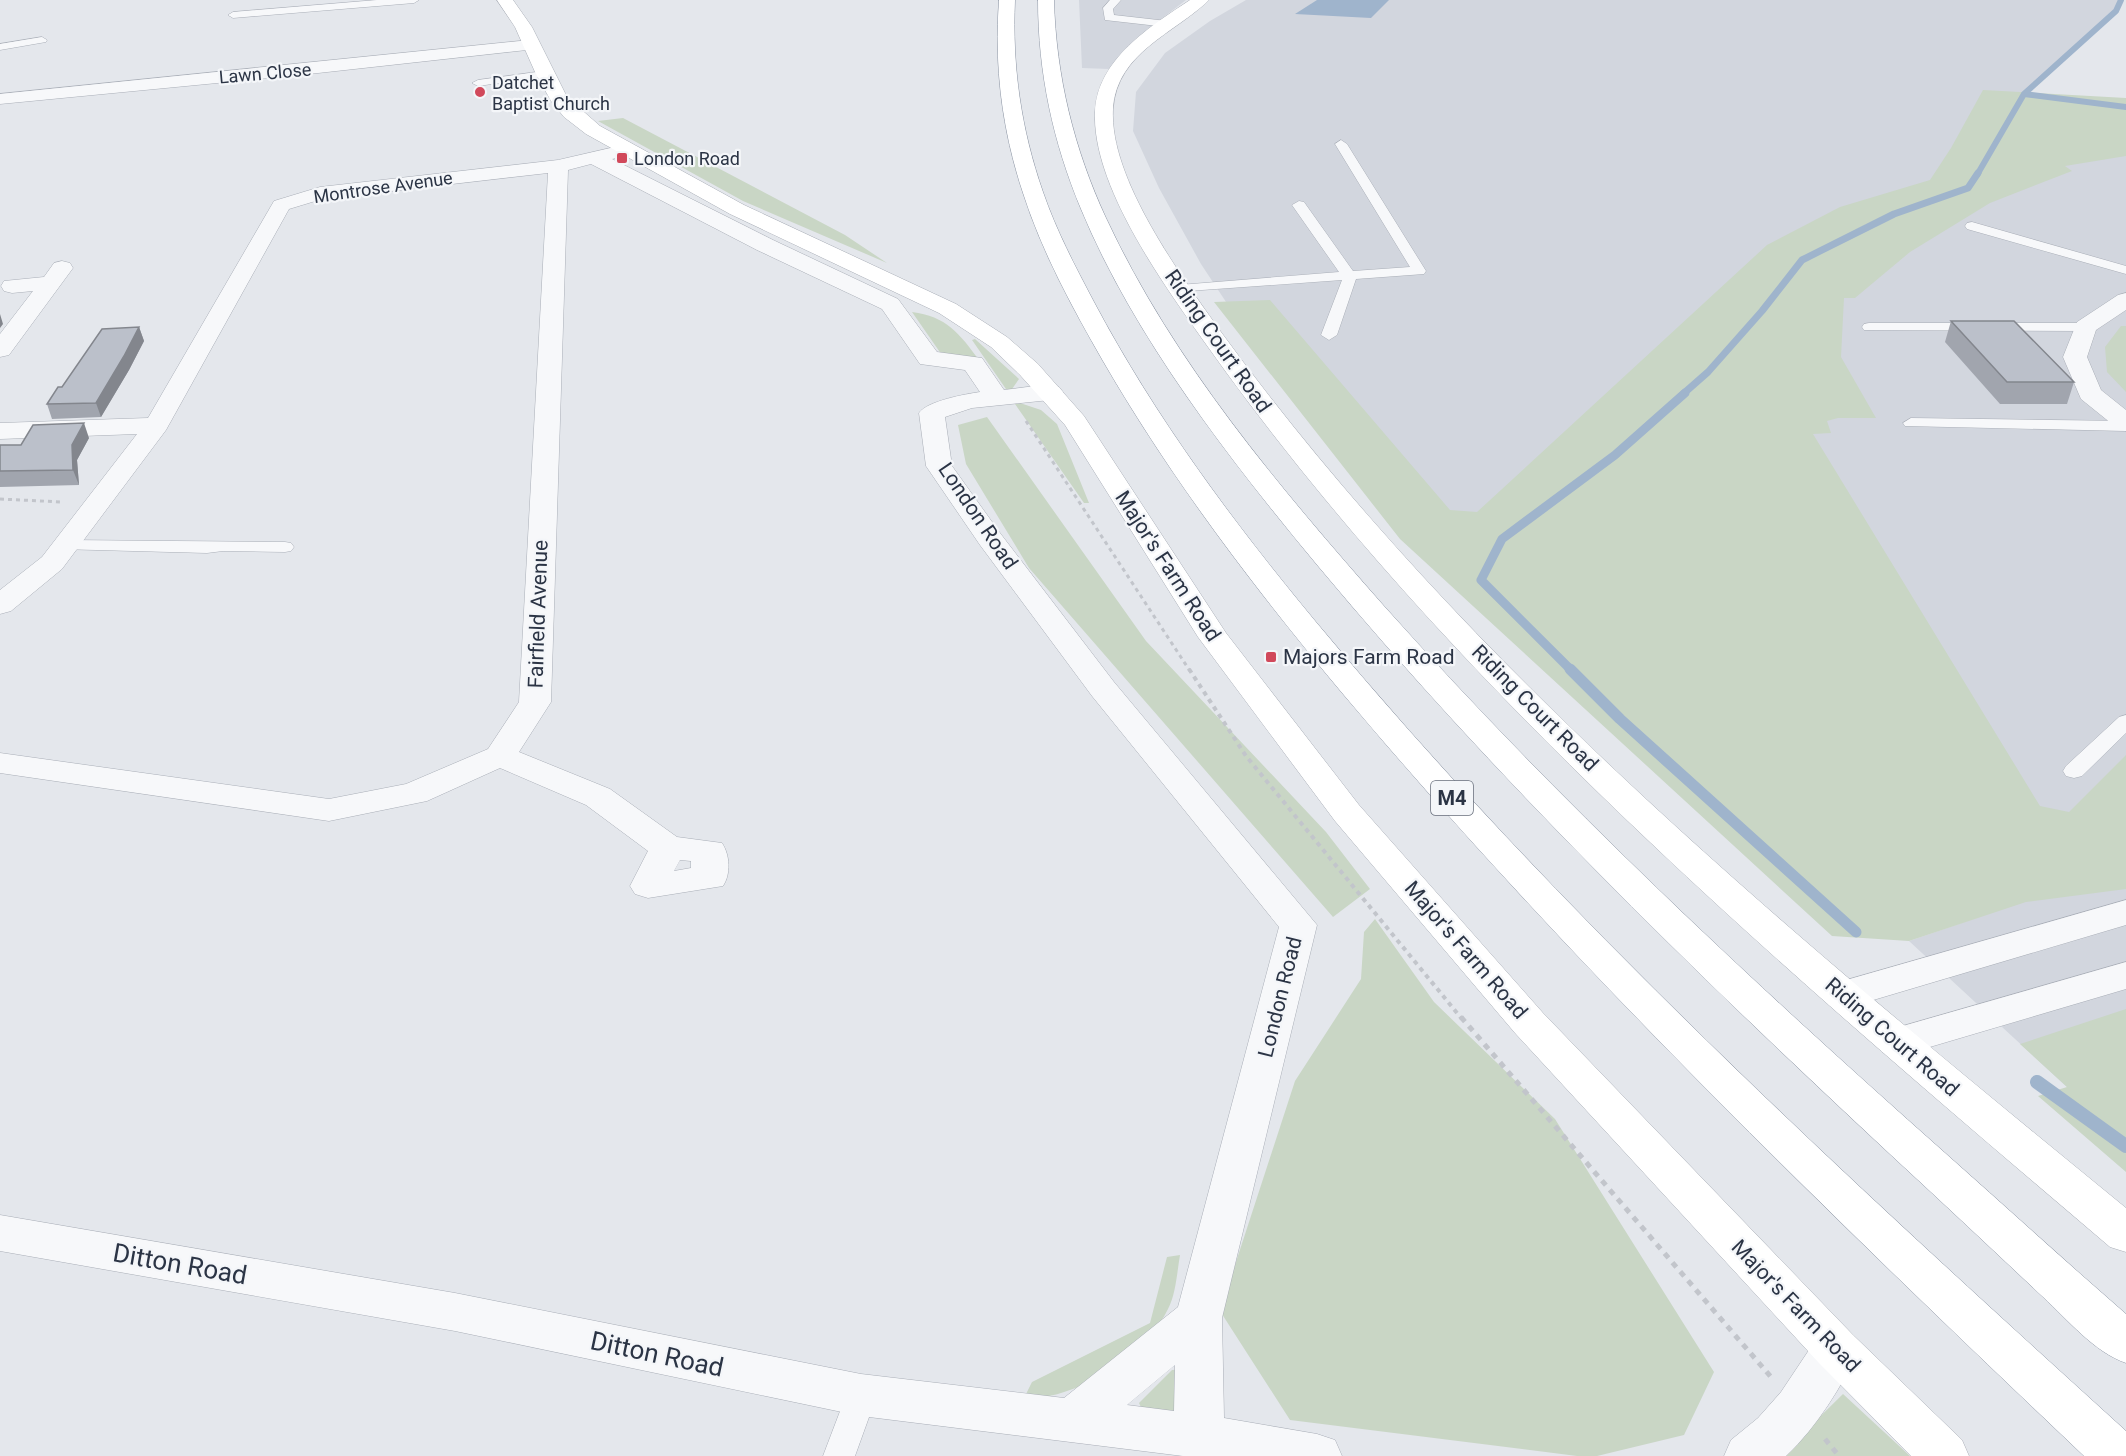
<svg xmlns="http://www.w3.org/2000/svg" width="2126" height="1456" viewBox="0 0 2126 1456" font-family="Roboto,sans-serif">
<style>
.built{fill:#d2d6de}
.green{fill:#c9d6c5}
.water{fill:#9fb4cc}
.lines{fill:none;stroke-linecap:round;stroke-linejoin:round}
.stream-far4{stroke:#9fb4cc;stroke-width:6}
.stream-far3{stroke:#9fb4cc;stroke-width:7}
.stream-far2{stroke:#9fb4cc;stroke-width:9}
.stream-far1{stroke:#9fb4cc;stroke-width:11}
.stream{stroke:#9fb4cc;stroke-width:14}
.lane-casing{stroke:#a9aeb7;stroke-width:1}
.street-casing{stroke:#a9aeb7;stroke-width:1}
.secondary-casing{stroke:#a9aeb7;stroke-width:1}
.highway-casing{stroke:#8b94a3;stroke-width:1}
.path-far2{stroke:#c2c5cb;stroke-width:3;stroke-dasharray:4 4;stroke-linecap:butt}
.path-far1{stroke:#c2c5cb;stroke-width:4;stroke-dasharray:4.5 4.5;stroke-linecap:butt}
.path{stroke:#c2c5cb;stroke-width:5;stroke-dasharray:6 6;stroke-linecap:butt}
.lane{fill:#f7f8fa;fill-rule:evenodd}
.street{fill:#f7f8fa;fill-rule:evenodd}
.secondary{fill:#fff;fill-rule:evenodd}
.highway{fill:#fff;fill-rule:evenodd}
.wall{fill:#a1a5ae}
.shaded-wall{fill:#83868d}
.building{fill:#bbc0ca;stroke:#83868d;stroke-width:1.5}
.poi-dot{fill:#d1495b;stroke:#f4f6f9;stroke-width:2}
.labels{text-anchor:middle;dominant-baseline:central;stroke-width:4.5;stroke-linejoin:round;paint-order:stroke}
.far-street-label{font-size:18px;fill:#2b3445;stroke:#f4f6f9}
.far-poi-label{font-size:18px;fill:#2b3445;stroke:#f4f6f9;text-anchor:start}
.shield{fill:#f4f6f9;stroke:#676e7b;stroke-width:1.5}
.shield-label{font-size:20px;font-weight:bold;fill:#2b3445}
.street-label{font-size:21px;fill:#2b3445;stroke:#f4f6f9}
.poi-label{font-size:21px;fill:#2b3445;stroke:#f4f6f9;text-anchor:start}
.near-street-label{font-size:26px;fill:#2b3445;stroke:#f4f6f9}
</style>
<rect width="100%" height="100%" fill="#e4e7ec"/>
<path class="built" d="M1186 0 1152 26 1109 69 1082 68 1079 0Z
M1246 0H2121L2116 11 2024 94 1996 128 1502 539 1425 533 1230 308 1201 264 1159 188 1133 131 1136 92 1165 53 1210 21Z
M2126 114V1072L2068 1088 1909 941 2026 901 1768 366 1811 300Z"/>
<path class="green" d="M1983 90 2126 98V156L2065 166 2072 171 1990 203 1910 252 1855 298H1844L1841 357 1876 418H1838L1827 421 1831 433 1813 434 2040 806 2069 812 2126 755V889L2026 902 1909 941 1832 936 1400 539 1214 302 1270 300 1450 510 1477 512 1767 245 1840 207 1930 180 1951 148Z
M623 118 845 235 887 263 743 201 598 121Z
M912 312C946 316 960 334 979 360L944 358Z
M2121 326H2126V392L2107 372 2105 347Z
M975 339 1019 379 1012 389H1006L972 340Z
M1020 403 1041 410 1057 424 1089 503H1084L1015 404Z
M987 417 1146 641 1326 832 1370 889 1333 917 1029 568 966 464 958 425Z
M1375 919 1434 1002 1555 1119 1714 1372 1684 1435 1597 1456H1577L1290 1420 1220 1311 1295 1081 1361 979 1364 932Z
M2126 1009V1172L2038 1096 2067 1087 2020 1044Z
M1180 1255C1177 1272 1176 1294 1168 1309 1149 1349 1092 1388 1049 1396 1042 1397 1033 1395 1026 1394L1032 1382 1150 1323 1167 1257Z
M1185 1369 1214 1420 1146 1418 1139 1403 1172 1370Z
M1843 1394 1910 1456H1780Z"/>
<path class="water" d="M1317 0H1389L1371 18 1295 14Z"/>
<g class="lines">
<path class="stream-far4" d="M2024 94 2126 107
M1977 175 2024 94 2116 11 2121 0"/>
<path class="stream-far3" d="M1683 394 1708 372 1762 311 1802 260 1894 214 1968 188 1978 173"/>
<path class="stream-far2" d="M1572 671 1481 580 1502 539 1615 455 1685 393"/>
<path class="stream-far1" d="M1570 669 1620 719 1856 932"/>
<path class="stream" d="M2037 1082 2126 1146"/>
<defs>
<path id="lane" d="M377 0H419L414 3 233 18 228 15 233 12Z
M1110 0H1121L1113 9 1114 15 1167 21 1172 24 1167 27 1105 20 1103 8Z
M42 37 47 40 46 42 0 50V44Z
M544 71 548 72V76L478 86 472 83 478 80Z
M1341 140 1347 144 1426 271 1424 274 1356 279 1337 335 1329 340 1321 335 1342 280 1174 292 1172 289 1174 286 1179 285 1339 272 1292 205 1299 201 1304 202 1353 271 1410 267 1335 144Z
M1972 222 2126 266V274L1967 229 1965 226 1967 223Z
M1869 323H2085L2092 327 2085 331 1864 330 1862 327 1864 324Z
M1911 418 2126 421V431L1905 426 1903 423Z
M65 540 285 542 291 543 294 547 291 551 285 552 223 551 207 553 59 549 56 545 59 541Z
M2126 715V733L2082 776 2074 778 2066 776 2063 771 2066 766 2119 717Z
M861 1382 872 1385 877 1395 855 1456H823L850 1385Z"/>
<path id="street" d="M530 40 536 41 538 45 536 49 300 75 0 104V94Z
M628 144 635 146 638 150 635 154 612 159 773 240 898 299 937 352 982 358 1004 390 1050 384 1059 387 1063 392 1059 397 1050 400 972 408 945 417 952 466 1000 533 1114 682 1317 925 1222 1318 1224 1418 1317 1434 1335 1440 1342 1456H1183L861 1416 455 1331 0 1251V1215L455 1293 861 1374 1064 1398 1178 1307 1279 927 1092 696 980 545 926 466 919 413C927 401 966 394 980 392L965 370 920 364 882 309 757 250 591 164 568 170 551 702 519 752 610 789 677 837 722 843C730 855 731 874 723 886L648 898 635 894 630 886 648 851 586 805 500 768 427 801 329 821 0 773V753L329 799 406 784 488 749 519 702 548 173 322 199 289 209 166 430 62 569 11 611 0 614V590L42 557 137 434 0 439V423L148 418 274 201 320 187 558 160ZM680 860 691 861V868L674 871ZM1175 1365 1174 1411 1127 1405Z
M62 261 70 263 73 268 9 355 0 357V334L33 291 12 293 4 291 1 286 4 281 44 277 54 263Z
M2126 293V310L2096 330 2087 357 2101 390 2126 410V431L2117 428 2081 399 2063 357 2077 322 2118 295Z
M2126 900V925L1843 1009 1829 1005 1823 995 1829 985Z
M2126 962V989L1896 1057 1882 1052 1876 1042 1882 1032Z
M1836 1329 1853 1335 1860 1349C1841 1387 1817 1427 1786 1456H1724L1731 1440 1758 1418 1781 1392 1819 1335Z"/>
<path id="secondary" d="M497 0H513L532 27 567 97 600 126 744 205 956 304 1007 337 1038 364 1084 416 1226 633 1359 805 1543 1013 1853 1335 1962 1440 1969 1456H1911L1819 1363 1515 1033 1335 821 1198 637 1065 425 1020 375 991 347 939 313 730 214 586 134 564 117 551 101 535 72 515 27Z
M1190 0H1209C1174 34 1117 52 1113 109 1109 179 1182 277 1221 332 1469 672 1802 943 2126 1208V1252L2110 1247C1788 973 1448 687 1203 340 1162 282 1092 185 1095 112 1097 59 1151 26 1190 0Z"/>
<path id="highway" d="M999 0H1015C1012 66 1021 129 1043 192 1056 230 1075 266 1094 302 1155 417 1233 522 1316 622 1560 916 1844 1175 2126 1431V1456H2084C1827 1212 1571 965 1343 694 1255 589 1172 480 1103 361 1072 307 1042 252 1023 193 1002 130 994 66 999 0Z
M1038 0H1054C1056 76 1074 149 1106 218 1173 362 1280 488 1384 606 1558 801 1749 979 1944 1152 2005 1206 2065 1261 2126 1314V1363C2094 1352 2068 1320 2043 1297 1993 1250 1943 1203 1892 1156 1691 969 1494 777 1318 566 1230 460 1134 337 1081 209 1053 142 1038 73 1038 0Z"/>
</defs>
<use href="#lane" class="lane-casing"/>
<use href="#street" class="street-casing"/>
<use href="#secondary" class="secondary-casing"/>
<use href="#highway" class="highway-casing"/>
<path class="path-far2" d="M1026 421 1190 671
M0 499 62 502"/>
<path class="path-far1" d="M1189 669 1246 756 1462 1019"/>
<path class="path" d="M1461 1017 1771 1377
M1825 1439 1839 1456"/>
<use href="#lane" class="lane"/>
<use href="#street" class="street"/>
<use href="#secondary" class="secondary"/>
<use href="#highway" class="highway"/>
</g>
<path class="wall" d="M1951 321 2074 382 2067 404H2000L1945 342Z
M139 327 144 341 129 370 101 417 52 419 47 404 62 387Z
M89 438 77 460 79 485 0 487V445H21Z"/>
<path class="shaded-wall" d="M0 314 3 324 0 328Z
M139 327 144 341 129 370 101 417 96 403Z
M84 423 89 438 77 460 79 485 73 470 72 445Z"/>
<path class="building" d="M1951 321H2014L2074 382H2007Z
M139 327 124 356 96 403 47 404 58 387H62L102 329Z
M84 423 72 445 73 470 0 471V445H21L33 425Z"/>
<g class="poi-dot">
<circle cx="480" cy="92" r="6"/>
<rect x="616" y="152" width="12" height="12" rx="3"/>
<rect x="1265" y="651" width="12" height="12" rx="3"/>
</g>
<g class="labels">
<g class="far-street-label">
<text transform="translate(265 73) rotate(-5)">Lawn Close</text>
<text transform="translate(383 187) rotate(-8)">Montrose Avenue</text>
</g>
<g class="far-poi-label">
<text x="492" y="82">Datchet<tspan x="492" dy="21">Baptist Church</tspan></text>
<text x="634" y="158">London Road</text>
</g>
<rect class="shield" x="1431" y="781" width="42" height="34" rx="4.5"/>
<g class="shield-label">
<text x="1452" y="798">M4</text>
</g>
<g class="street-label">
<text transform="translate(1218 341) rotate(55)">Riding Court Road</text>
<text transform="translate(978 516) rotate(56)">London Road</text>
<text transform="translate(1168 566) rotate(57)">Major's Farm Road</text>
<text transform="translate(538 614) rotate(-88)">Fairfield Avenue</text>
<text transform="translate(1535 708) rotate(45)">Riding Court Road</text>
<text transform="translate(1466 950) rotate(49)">Major's Farm Road</text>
<text transform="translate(1280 997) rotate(-76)">London Road</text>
<text transform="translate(1892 1037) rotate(41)">Riding Court Road</text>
<text transform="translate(1796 1306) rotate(46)">Major's Farm Road</text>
</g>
<g class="poi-label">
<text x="1283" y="657">Majors Farm Road</text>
</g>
<g class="near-street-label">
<text transform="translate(180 1264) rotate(10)">Ditton Road</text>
<text transform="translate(657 1354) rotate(12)">Ditton Road</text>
</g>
</g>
</svg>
